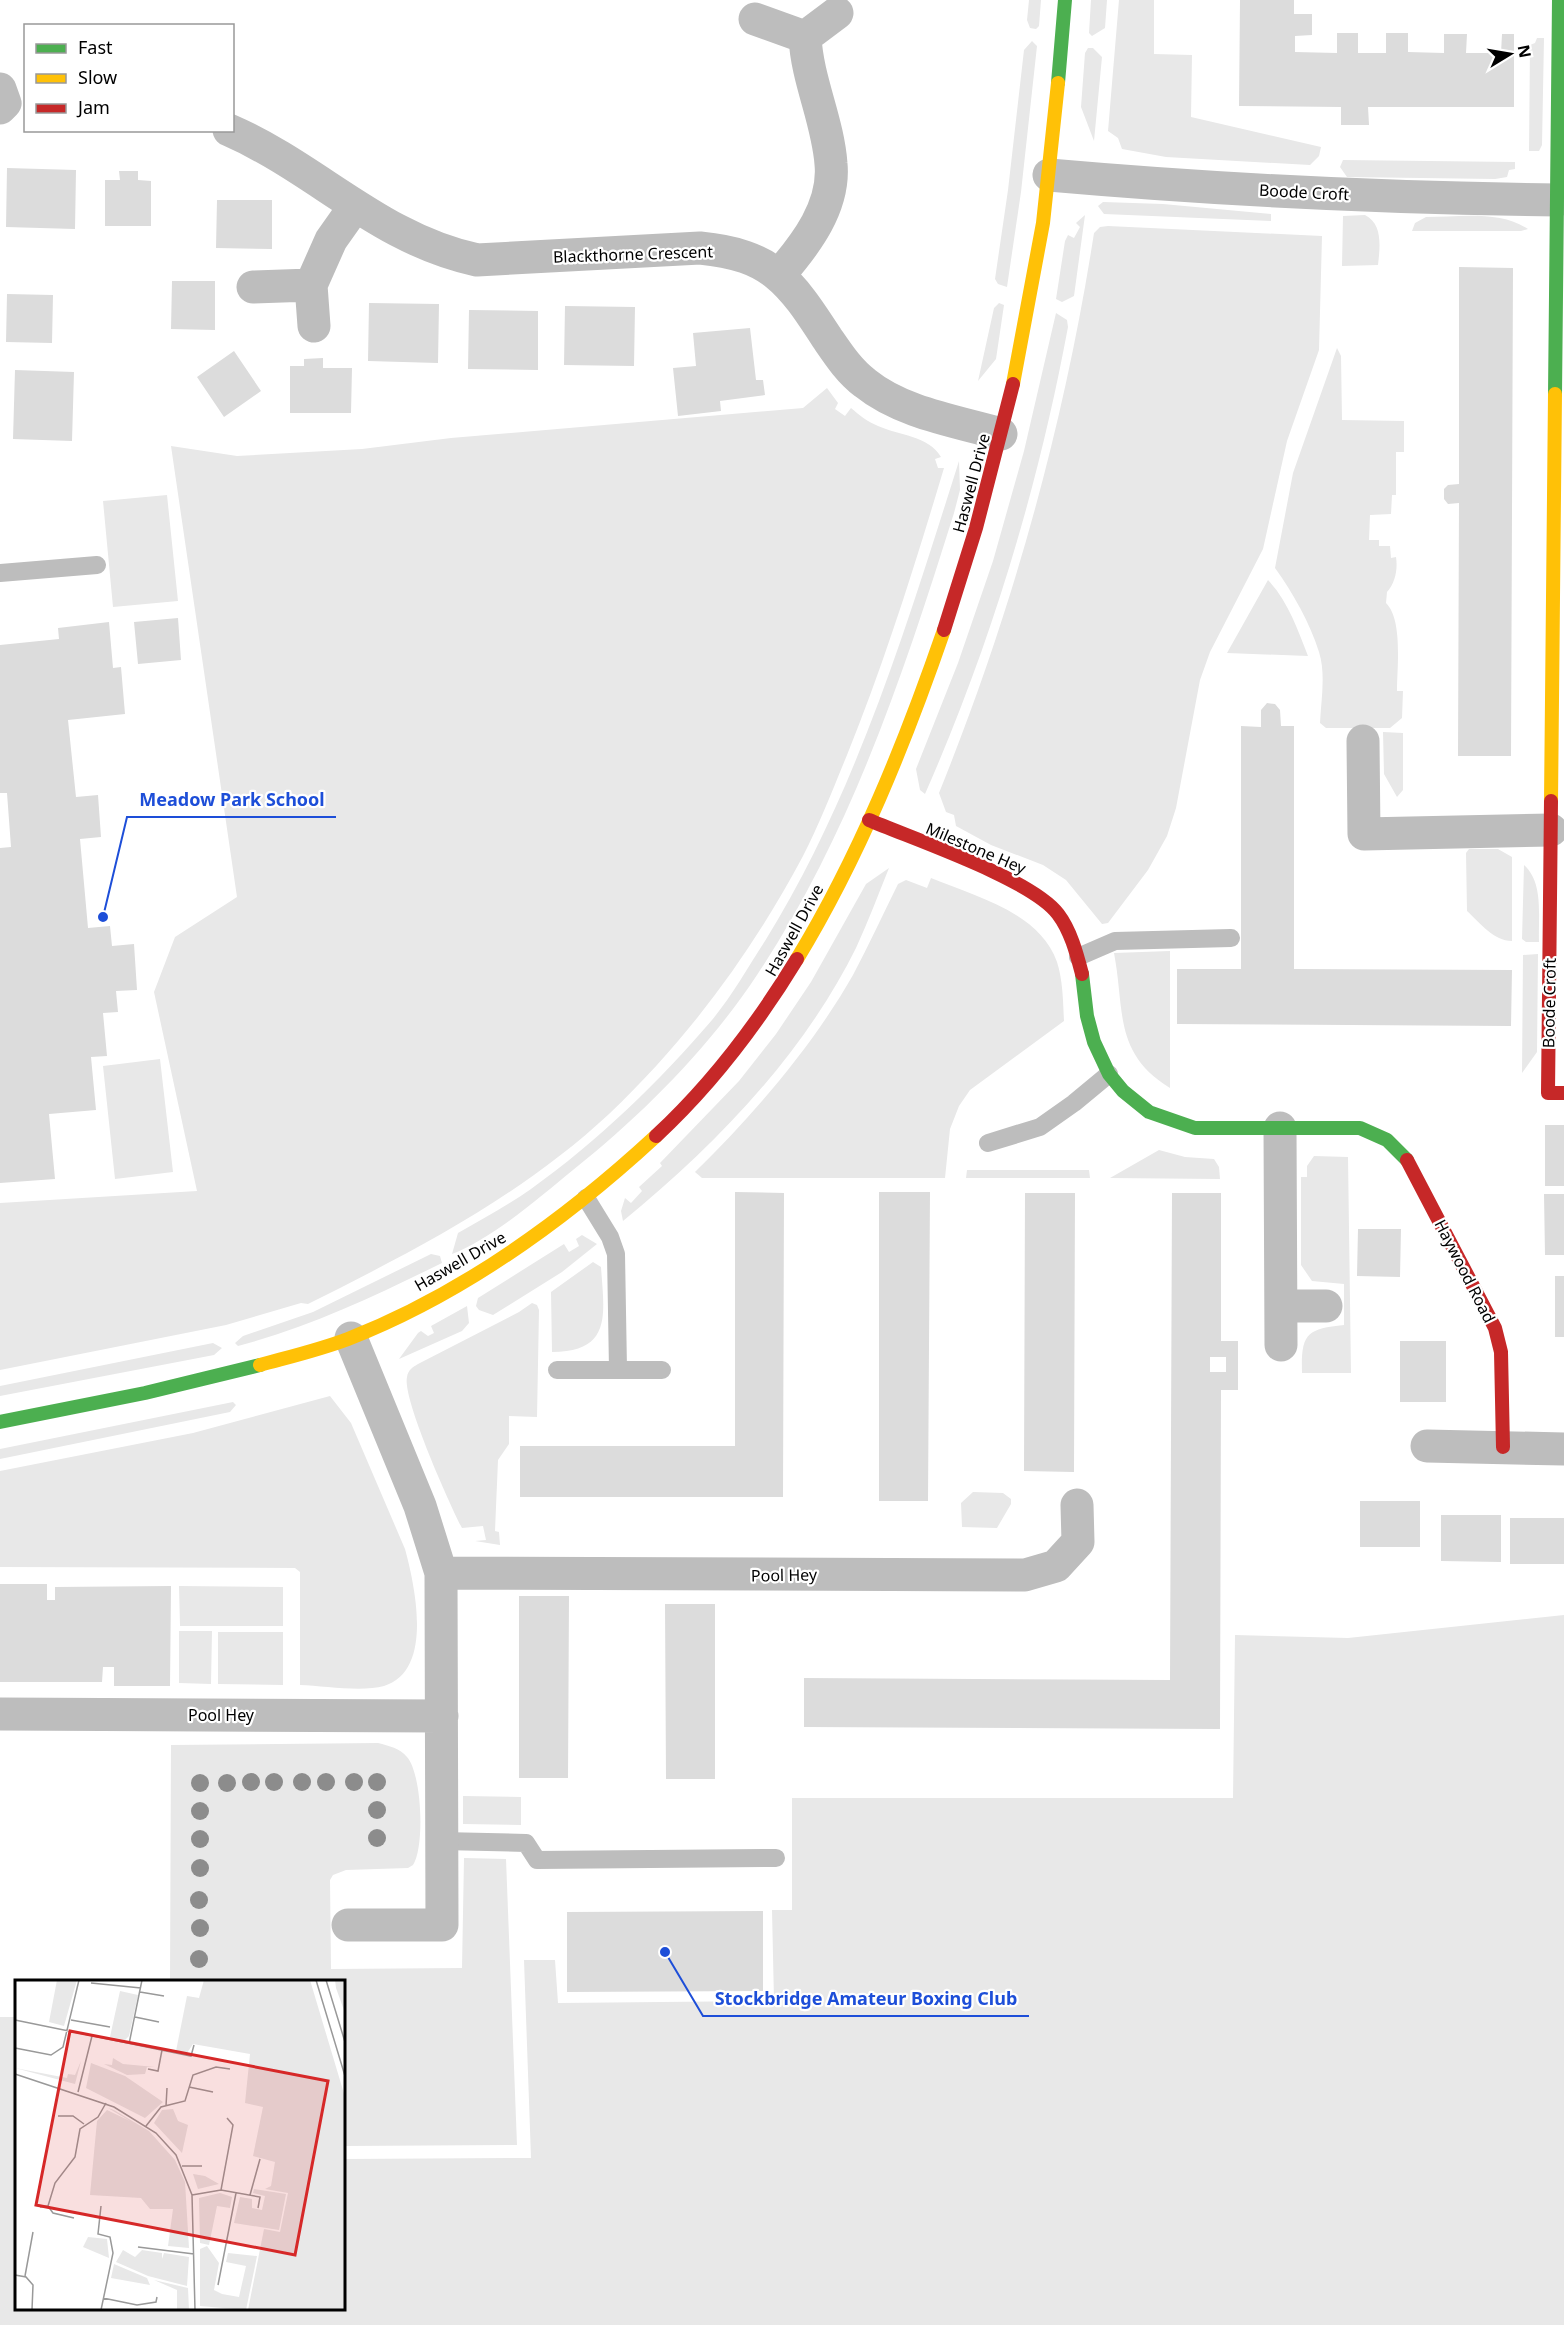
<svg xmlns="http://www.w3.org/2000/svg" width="1564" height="2325" viewBox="0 0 1564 2325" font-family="'Noto Sans',sans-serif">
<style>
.green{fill:#e8e8e8}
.building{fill:#dcdcdc;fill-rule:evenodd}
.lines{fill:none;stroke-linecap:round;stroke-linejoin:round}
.lane{stroke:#bdbdbd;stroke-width:18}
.street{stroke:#bdbdbd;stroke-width:33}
.fast{stroke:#4caf50;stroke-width:14}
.slow{stroke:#ffc107;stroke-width:14}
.jam{stroke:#c62828;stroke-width:14}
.tree{fill:#8c8c8c}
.labels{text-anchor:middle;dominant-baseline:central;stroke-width:4.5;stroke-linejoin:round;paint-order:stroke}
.street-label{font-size:16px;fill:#000;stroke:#fff}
.inset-road{fill:none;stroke:#999;stroke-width:1.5}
.view{fill:#d62828;fill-opacity:0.15;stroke:#d62828;stroke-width:3}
.inset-edge{fill:none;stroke:#000;stroke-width:3}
.leader{fill:none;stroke:#1d4ed8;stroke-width:2}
.callout-dot{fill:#1d4ed8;stroke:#fff;stroke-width:2}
.callout-label{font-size:18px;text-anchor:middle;font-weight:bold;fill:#1d4ed8;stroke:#fff;stroke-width:4.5;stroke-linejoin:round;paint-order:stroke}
</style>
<rect width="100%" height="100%" fill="#fff"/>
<path class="green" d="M1029 0H1041L1039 26 1036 29 1030 28 1027 20Z
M1091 0H1107L1105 28 1092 36 1089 33Z
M1119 0H1154V54L1192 55 1191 117 1321 147 1319 156 1310 165 1166 157 1122 149 1118 138 1108 131Z
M1537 38H1544L1542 145 1539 151H1529L1530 45 1535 43Z
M1032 41 1037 46 1021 192 1007 287 998 284 995 279 1008 190 1024 50Z
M1088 48H1093L1102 57 1094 141 1081 107 1085 53Z
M1343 160 1515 162V169L1509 170 1507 177 1495 179 1347 177 1340 167Z
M1103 202 1163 204 1271 214V221L1104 214 1098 206Z
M1085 215 1074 296 1062 302 1056 299 1065 241 1068 235 1074 238 1080 227 1076 223Z
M1365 215C1383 224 1380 247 1378 265L1342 266 1343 216Z
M1426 217C1458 217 1500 210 1528 229L1521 231H1412L1415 223Z
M1108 226 1322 236 1319 350 1287 441 1263 549 1210 652 1200 680 1176 808 1167 836 1148 870 1108 923 1102 924 1066 880 1043 865 991 845 956 826 954 815 946 812 939 793C1012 612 1064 426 1094 233L1100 227Z
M999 303 1004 305 996 359 978 381 994 308Z
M1056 313 1067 320 1068 327C1038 488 991 644 925 794L920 790 916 769 958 663 993 561 1024 451Z
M1337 348 1341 356 1342 420 1404 421V452H1396V495H1392L1391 514 1370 515 1369 540H1379V546H1390L1391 558 1396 557C1398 570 1395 583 1387 592L1386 603C1403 620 1397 667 1397 691H1403L1402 718 1390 728H1326L1320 723C1321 701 1326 674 1319 652 1310 623 1293 593 1275 568L1293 473Z
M827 388 838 403 835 409 845 416 851 408C859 415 868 422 878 426 898 435 929 436 941 457L935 459 938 468H944C915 565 885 661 847 755 833 789 820 823 803 856 752 952 688 1039 609 1114 521 1196 414 1251 308 1304L301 1303 226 1325 0 1370V1203L197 1191 154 992 175 937 237 897 171 446 237 456 362 449 451 438 803 408Z
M959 461 960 490 954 513C904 673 850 835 757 975 708 1049 642 1115 573 1170 540 1197 492 1239 452 1254L458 1233C483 1219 508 1205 531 1189 598 1141 659 1082 712 1020 732 996 748 967 765 941 856 794 907 625 959 461Z
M167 495 178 601 113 607 103 501Z
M1268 580C1288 601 1298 630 1308 656L1227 653Z
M1383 732 1403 733V790L1397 797 1384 774Z
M1469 849H1498L1512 857V941C1494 941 1480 923 1467 911L1466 853Z
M1524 865C1544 883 1538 916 1539 942H1526L1522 939Z
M889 868C878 895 868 922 856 948 803 1055 715 1146 623 1221L621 1211 625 1198 631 1203 642 1191 639 1187 662 1166 660 1163 739 1081 776 1034 811 982 866 884Z
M931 878C974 896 1040 912 1057 962 1063 981 1063 1001 1064 1021L970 1090 959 1106 950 1129 945 1178H702L695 1172C754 1114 812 1047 853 975 869 945 883 914 898 884L906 880 927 888Z
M1170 951V1088C1113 1053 1125 1010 1114 953Z
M1538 954 1537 1052 1522 1073 1523 955Z
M160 1059 173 1172 115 1179 103 1066Z
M1159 1150 1185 1157 1214 1159 1219 1167 1220 1179 1110 1178Z
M1314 1156 1348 1157 1351 1373H1302C1301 1334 1306 1329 1344 1325V1284L1312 1281 1301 1265V1177H1307V1166Z
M967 1170H1089L1090 1178H966Z
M582 1235 597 1244 562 1272 493 1315 479 1310 476 1306 478 1298 564 1244 569 1252 579 1246 576 1239Z
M431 1254 440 1256 442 1263C375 1296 310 1327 238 1346L235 1343 243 1336 313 1312Z
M593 1262 601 1267C604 1313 613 1352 552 1352L551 1292Z
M532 1303 537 1305 539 1310 537 1417 509 1416V1444L498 1460 495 1531 499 1532 500 1545 475 1541 486 1540 483 1526 462 1528C450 1505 402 1398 407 1377 408 1370 413 1367 418 1364L519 1312Z
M467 1306 469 1323 462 1331 399 1359 418 1333 421 1331 428 1336 434 1333 431 1326Z
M213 1343 222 1348 214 1355 0 1396V1386Z
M330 1396 351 1423 405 1549C415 1586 434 1671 384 1686 362 1692 324 1686 300 1685V1572L295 1568 0 1567V1471L193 1433Z
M233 1402 236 1405 230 1412 0 1459V1449Z
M973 1492 1003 1493 1011 1499V1504L997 1528 962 1527 961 1503Z
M179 1586 283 1587V1626H180Z
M1564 1615V2325H0V2017H16V2308H344V2159L531 2158 524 1960H555L558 2003 774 2001 772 1910H792V1798H1233L1235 1635 1348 1638Z
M179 1631H212L211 1684 179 1683Z
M218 1632H283V1685L218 1684Z
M378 1743C389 1746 400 1748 407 1757 422 1774 425 1847 413 1865L408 1868 346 1870 333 1875 330 1880 331 1969 462 1968 464 1858 506 1859 517 2145 344 2146V1982L170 1981 171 1745Z
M463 1796 521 1797V1825L463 1824Z"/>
<path class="building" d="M1240 0H1294V14H1312V35L1295 36V52L1337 53V33H1358V53H1386V33H1408V52L1444 53V34H1467L1466 53H1501L1502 34H1514V107H1368L1369 125H1341V107L1239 106Z
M7 168 76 170 75 229 6 227Z
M119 171H138V180L151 181V226H105V180H120Z
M217 200H272V249L216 248Z
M1459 267 1513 268 1511 756H1458L1459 503 1448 504 1444 499V489L1448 485 1459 484Z
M172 281H215V330L171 329Z
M7 294 53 295 52 343 6 342Z
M369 303 439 304 438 363 368 361Z
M565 306 635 307 634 366 564 365Z
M469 310 538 311V370L468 369Z
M750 328 756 380H763L765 395 720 401 721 411 678 416 673 368 696 366 693 333Z
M234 351 261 391 224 417 197 377Z
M323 358V368H352L351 413H290V366H304V359Z
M15 370 74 372 72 441 13 439Z
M178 618 181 660 138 664 134 622Z
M109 622 113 668 121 667 125 714 68 720 76 797 98 795 101 837 80 839 88 928 110 926 112 946 134 944 137 990 116 991 118 1012 103 1013 107 1056 91 1057 96 1110 49 1114 55 1179 0 1183V848L11 847 7 793H0V645L59 639 58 628Z
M1267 703 1275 704 1280 710 1281 726H1294V969L1512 970 1511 1026 1177 1024V969H1241V726L1261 727V710Z
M1545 1125H1564V1186H1545Z
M735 1192 784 1193 783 1497H520V1446H735Z
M879 1192H930L928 1501H879Z
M1025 1193H1075L1074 1472 1024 1471Z
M1172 1193H1221V1341H1238V1390H1221L1220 1729 804 1727V1678L1170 1680ZM1210 1357H1226V1372H1210Z
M1544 1194H1564V1255H1545Z
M1358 1229H1401L1400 1277 1357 1276Z
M1555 1276H1564V1337H1555Z
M1400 1341H1446V1402H1400Z
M1360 1501H1420V1547H1360Z
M1441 1515H1501V1562L1441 1561Z
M1510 1518H1564V1564H1510Z
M0 1584H47V1600H55V1587L171 1586 170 1686H114V1667H103L102 1682H0Z
M519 1596H569L568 1778H519Z
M665 1604H715V1779H666Z
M763 1911V1991L567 1992V1912Z"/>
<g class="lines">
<path class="lane" d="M0 573 97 565
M1078 957 1115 941 1231 938
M988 1143 1040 1127 1074 1103 1109 1074
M586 1198 610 1237 616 1254 618 1369
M557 1370H662
M442 1841 526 1843 537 1860 776 1858"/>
<path class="street" d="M755 19 805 37 837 13
M0 89 5 103 0 108
M229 130C318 169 379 239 477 260L700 248C772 255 790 281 827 338 838 354 849 371 865 383 902 413 956 421 1001 434
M1049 175C1219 190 1388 198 1558 200
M780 274C806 244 835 206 831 164 828 121 807 80 805 37
M311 285 314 326
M253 287 311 285 331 240 355 206
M1363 741 1364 834 1551 830
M1280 1128 1281 1345
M1281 1306H1326
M1427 1446 1564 1449
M441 1573 1025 1575 1056 1566 1078 1542 1077 1505
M0 1714 442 1716
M348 1925H442L441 1573 420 1506 351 1338"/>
<path class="fast" d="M1058 83 1065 0
M1555 394 1559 0
M1082 974 1087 1016 1094 1042 1109 1074 1123 1091 1149 1112 1195 1128H1360L1387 1140 1407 1160
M0 1422 145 1393 260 1365"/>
<path class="slow" d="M1013 384 1043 223 1058 83
M1551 801 1555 394
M797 959C859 857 905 743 944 630
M260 1365C289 1357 319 1350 348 1339 463 1294 565 1220 656 1136"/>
<path class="jam" d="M944 630 976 528 1013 384
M1551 801 1548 1093H1564
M869 820C913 839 1032 879 1058 914 1071 931 1077 955 1082 974
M656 1136C711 1085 758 1023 797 959
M1407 1160 1495 1328 1501 1352 1503 1447"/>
</g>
<g class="tree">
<circle cx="251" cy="1782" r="9"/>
<circle cx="274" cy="1782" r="9"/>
<circle cx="302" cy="1782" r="9"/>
<circle cx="326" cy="1782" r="9"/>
<circle cx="354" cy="1782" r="9"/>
<circle cx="377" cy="1782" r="9"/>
<circle cx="200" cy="1783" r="9"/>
<circle cx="227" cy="1783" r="9"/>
<circle cx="377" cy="1810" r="9"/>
<circle cx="200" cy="1811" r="9"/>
<circle cx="377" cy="1838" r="9"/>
<circle cx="200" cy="1839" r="9"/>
<circle cx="200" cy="1868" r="9"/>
<circle cx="199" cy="1900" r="9"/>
<circle cx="200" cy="1928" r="9"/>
<circle cx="199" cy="1959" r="9"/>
</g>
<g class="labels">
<g class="street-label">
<text transform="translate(1304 192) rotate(3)">Boode Croft</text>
<text transform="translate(633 254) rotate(-2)">Blackthorne Crescent</text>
<text transform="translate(971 483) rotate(-75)">Haswell Drive</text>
<text transform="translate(976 848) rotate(23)">Milestone Hey</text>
<text transform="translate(794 930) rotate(-61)">Haswell Drive</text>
<text transform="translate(1549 1003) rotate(-89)">Boode Croft</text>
<text transform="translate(460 1261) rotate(-30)">Haswell Drive</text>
<text transform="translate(1465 1271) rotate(63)">Haywood Road</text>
<text transform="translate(784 1575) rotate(-1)">Pool Hey</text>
<text x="221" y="1715">Pool Hey</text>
</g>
</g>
<g transform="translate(15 1980)">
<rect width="330" height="330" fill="#fff"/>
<path d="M42 0H62L49 46 34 42ZM189 0H295L330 117V330H233L249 249 265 252 273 213 250 209 256 206 260 182 238 176 248 127 230 123 235 74 178 64 172 73 161 71 172 16 184 18ZM320 0H330V33L321 8ZM105 11 123 15 114 56 110 60 95 57ZM98 78 108 84 140 87H132L130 94 112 95 89 84 97 85ZM66 81 60 104 0 88 52 98 53 94 60 95ZM76 83 110 96 148 122 130 138 71 108ZM93 128 99 130 134 151 160 180 170 202 174 268 153 266 158 229H135L126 218 75 215 82 141 92 130 115 141ZM158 129 163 141 173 145 167 173 139 143 147 130ZM178 194 190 196 204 204 183 209ZM239 209 271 214 264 250 219 243 225 217 237 219V228L247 230 250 216 238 213ZM205 213 217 217 215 228 202 226 194 265 185 263 184 218ZM73 257 92 259 94 278 68 267ZM192 266 204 283 199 310 207 314 224 317 231 286 211 282 213 273 242 276 231 330 185 326V269ZM108 270 120 277 127 270 147 273V279L149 273 174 277 172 306 133 296 101 282ZM99 284 132 298 135 305 96 298ZM139 300 173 308 174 330H162V310Z" fill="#e8e8e8"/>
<path class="inset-road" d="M301 0 330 96M311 0 330 62M76 3 126 8M125 12 149 16M120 37 144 42M0 40 176 76 179 65M56 40 95 47M114 64 127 0M0 68 36 75 48 67 64 0M133 89 143 91 147 70M0 94 99 127 141 153 161 175 177 215 180 330M174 107 198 112M63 112 77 56M151 126 152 108M43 136H58L69 144M131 146 146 127 170 121 178 95 201 87 215 89M167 186H187M206 210 218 145 212 138M177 215 206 210 245 217 243 228M235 215 245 179M33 226 40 203 60 177 65 149 83 137 91 123M86 226 83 254 95 257 98 273 86 330M25 227 33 226 38 233 59 238M123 267 179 274M0 295 11 297 18 305 17 330M10 296 18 252M203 305 221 213M88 318 122 325 141 322 142 317"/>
<path class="view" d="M55 51 313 101 280 275 21 225Z"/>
<rect width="330" height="330" class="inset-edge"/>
</g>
<path class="leader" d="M103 917L127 817H336M665 1952L703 2016H1029"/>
<g class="callout-dot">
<circle cx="103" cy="917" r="6"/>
<circle cx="665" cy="1952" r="6"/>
</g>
<g class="callout-label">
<text x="232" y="806">Meadow Park School</text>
<text x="866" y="2005">Stockbridge Amateur Boxing Club</text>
</g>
<rect x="24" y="24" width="210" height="108" fill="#ffffff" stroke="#999999" stroke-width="1.5"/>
<rect x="36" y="44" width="30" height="9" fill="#4caf50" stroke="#999999" stroke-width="1.5"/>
<text x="78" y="54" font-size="18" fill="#000000">Fast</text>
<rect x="36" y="74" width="30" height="9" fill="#ffc107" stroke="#999999" stroke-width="1.5"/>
<text x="78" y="84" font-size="18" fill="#000000">Slow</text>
<rect x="36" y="104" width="30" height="9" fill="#c62828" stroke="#999999" stroke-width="1.5"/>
<text x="78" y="114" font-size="18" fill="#000000">Jam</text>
<g transform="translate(1510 54) rotate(79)" stroke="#ffffff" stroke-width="4.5" paint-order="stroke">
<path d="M0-4.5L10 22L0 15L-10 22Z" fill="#000000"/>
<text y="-9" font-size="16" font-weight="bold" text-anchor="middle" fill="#000000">N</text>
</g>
</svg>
